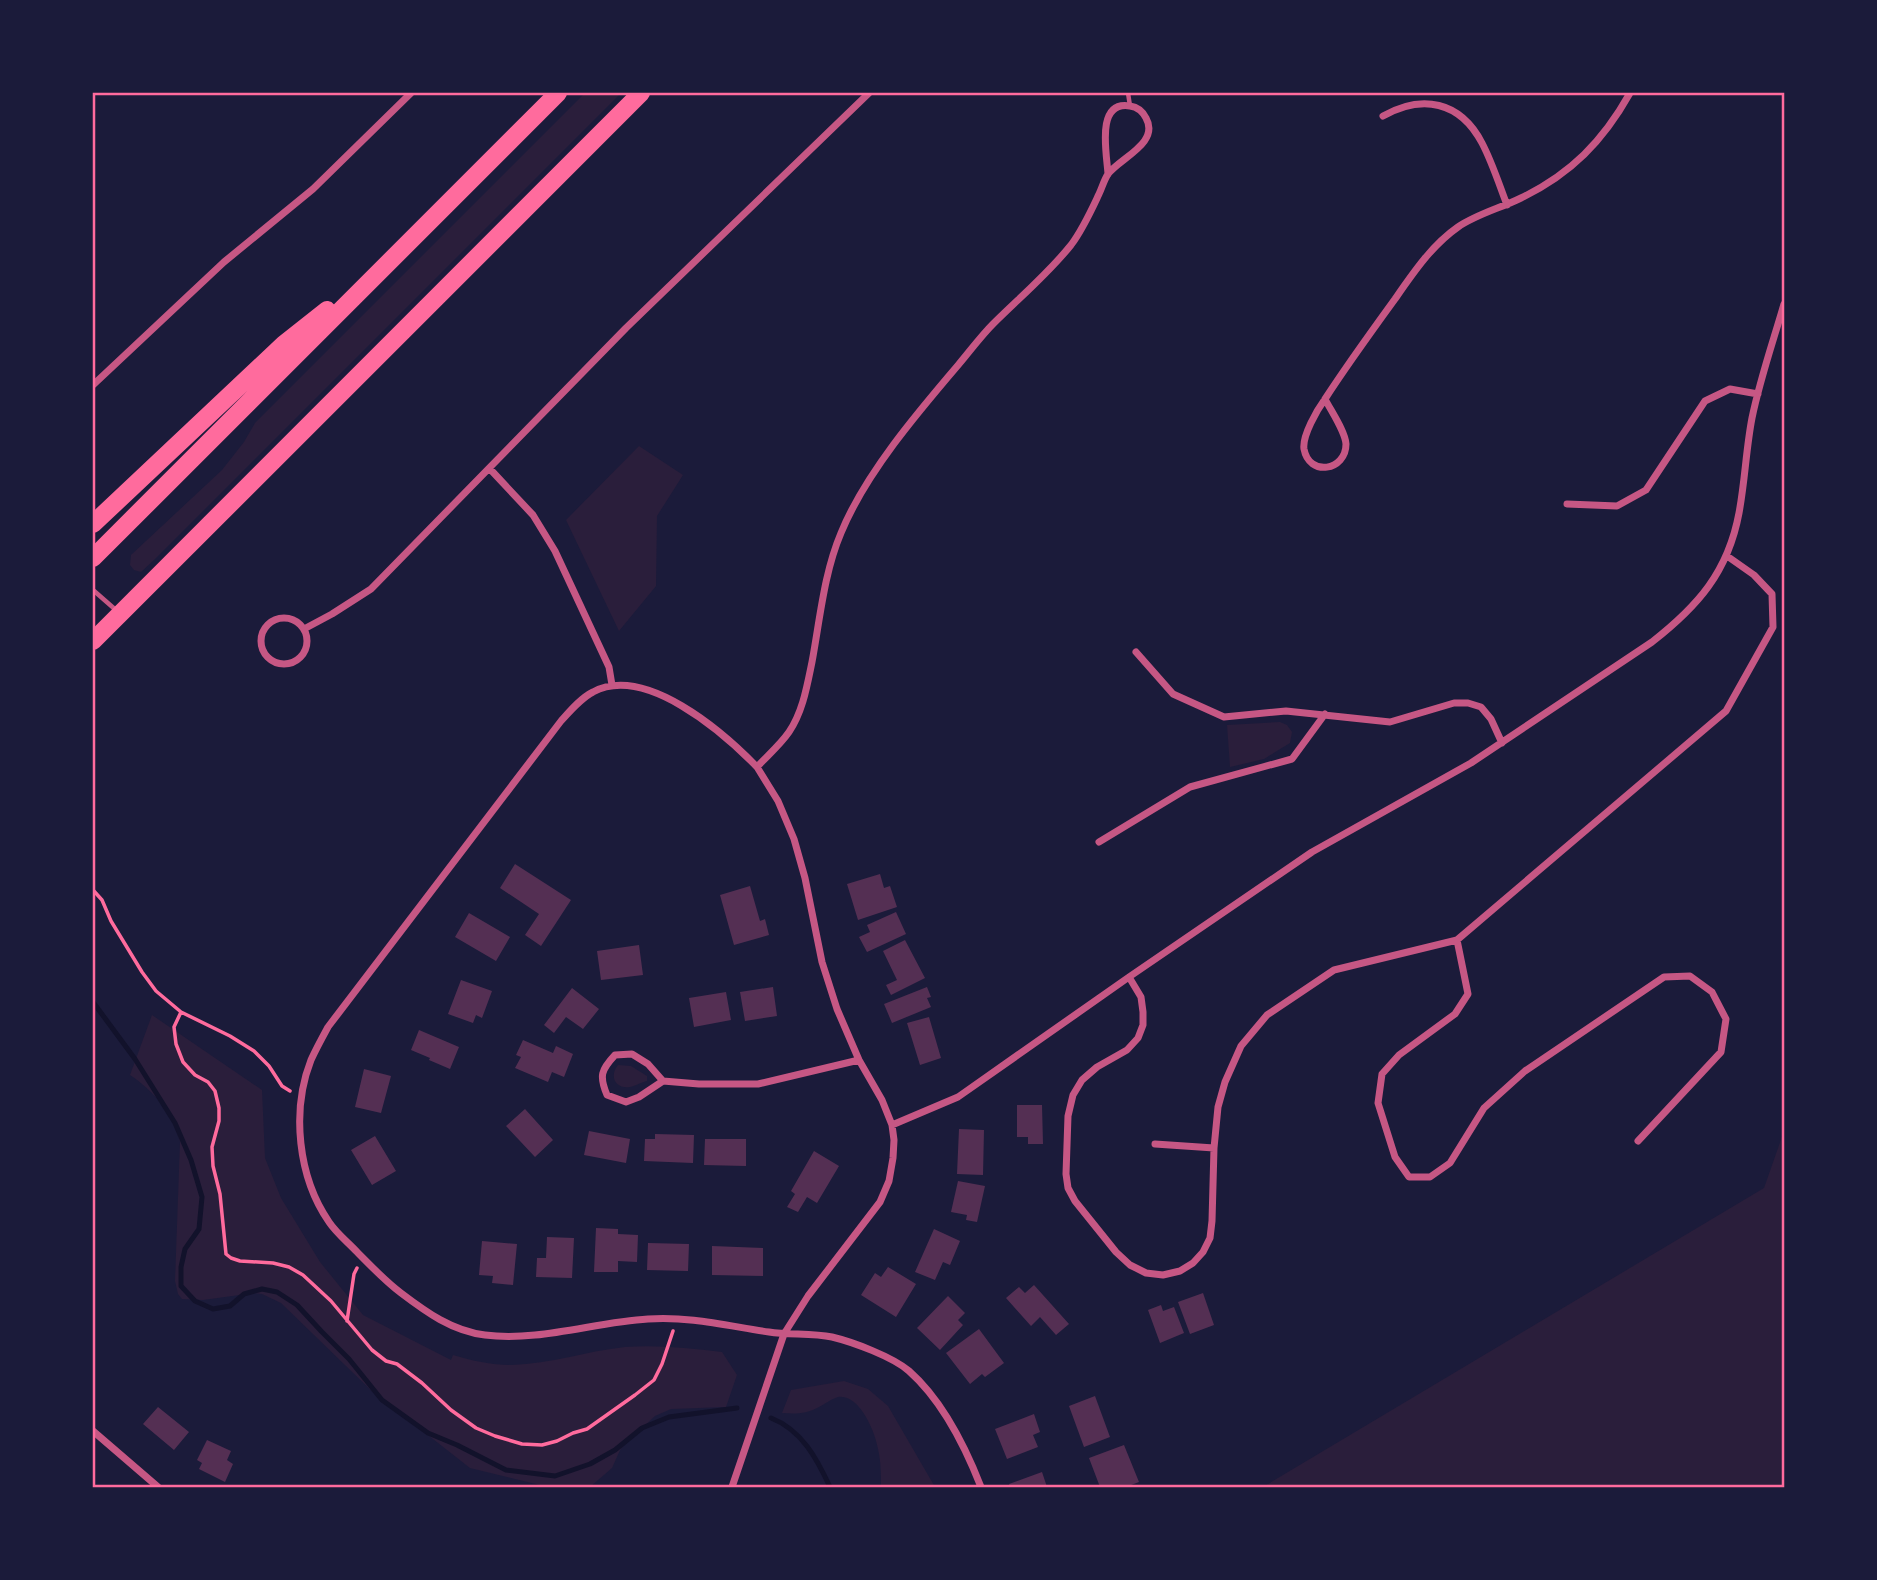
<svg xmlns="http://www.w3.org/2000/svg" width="1877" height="1580" viewBox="0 0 1877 1580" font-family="Cabin,sans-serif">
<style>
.green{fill:#2a1e3b}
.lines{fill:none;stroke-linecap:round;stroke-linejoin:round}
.stream{stroke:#12122b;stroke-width:5}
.building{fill:#542f53}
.path{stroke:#ff6b9d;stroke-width:3.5}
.service{stroke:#c65784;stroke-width:4.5}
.minor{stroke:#c65784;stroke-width:7}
.motorway{stroke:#ff6b9d;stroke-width:18}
.neatline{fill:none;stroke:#ff6b9d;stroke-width:2.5}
</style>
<rect width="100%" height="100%" fill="#1b1b3a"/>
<path class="green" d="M585 93H621L154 560 141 572 134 570 130 565 131 555 222 470 244 442 255 423Z
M639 446 683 475 657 516 656 586 619 631 566 520Z
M1280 722 1287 725 1292 732 1290 743 1264 759 1230 767 1227 725Z
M152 1015 262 1090 265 1158 281 1198 320 1262 363 1315 451 1360 453 1355C473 1361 492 1365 512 1365 550 1364 587 1351 625 1347 658 1345 689 1348 722 1352L737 1375 726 1407 671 1409 655 1416 626 1443 620 1450 612 1468 590 1487H548L470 1468 396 1410 379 1398 281 1303 262 1294 254 1293 203 1300 182 1299 178 1294 175 1281 180 1142C173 1114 154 1091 130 1075Z
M618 1065 631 1066 647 1076V1081C642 1082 635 1086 630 1087 615 1089 609 1076 618 1065Z
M1784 1131V1487H1263L1764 1188Z
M844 1381 868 1389 888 1406 935 1487H881C881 1475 881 1462 878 1449 875 1432 860 1394 838 1397 831 1399 825 1404 819 1407 806 1414 796 1414 782 1413L791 1390Z"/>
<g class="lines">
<path class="stream" d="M93 1002 135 1059 175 1123 191 1160 202 1197 199 1229 185 1249 181 1267V1286L195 1301 213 1309 230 1306 244 1294 262 1289 277 1292 297 1305 322 1332 349 1359 382 1400 428 1433 457 1445 506 1470 555 1476 590 1464 615 1450 642 1428 669 1417 737 1408
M771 1418C802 1430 817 1459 830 1487"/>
</g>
<path class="building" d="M515 864 571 900 541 946 525 935 539 914 500 888Z
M880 874 884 888 890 886 897 907 858 920 847 884Z
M750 886 760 921 765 919 769 935 734 945 720 895Z
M896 912 906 934 867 952 859 937 870 932 867 925Z
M469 913 510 937 496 961 455 937Z
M905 940 925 978 891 995 886 985 897 980 883 951Z
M639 945 643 975 601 980 597 951Z
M461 980 492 991 482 1018 476 1015 473 1023 448 1014Z
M773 987 777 1016 745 1021 740 992Z
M927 987 931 997 927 998 931 1007 892 1023 884 1004Z
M572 988 599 1009 583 1029 566 1017 554 1033 544 1025Z
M726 992 731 1020 694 1027 689 998Z
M929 1017 941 1058 920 1065 907 1023Z
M419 1030 459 1047 450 1069 429 1060 430 1058 411 1050Z
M523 1040 553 1053 556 1046 573 1054 564 1077 552 1072 548 1082 515 1068 521 1057 516 1055Z
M364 1069 391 1076 381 1113 355 1107Z
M1017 1105H1042L1043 1144H1028V1137H1017Z
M525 1109 553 1140 535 1157 506 1126Z
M959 1129 984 1130 983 1175 957 1174Z
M589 1131 630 1139 626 1163 584 1155Z
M655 1134 694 1135 693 1163 644 1161 645 1139H655Z
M375 1136 396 1171 372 1185 351 1150Z
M705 1139H746V1166L704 1165Z
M814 1151 839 1166 817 1203 807 1197 798 1212 787 1207 795 1194 791 1191Z
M958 1181 985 1186 977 1222 966 1220 967 1215 951 1212Z
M596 1228 618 1229V1234L638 1235 637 1262 618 1261V1272H594Z
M934 1229 960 1241 950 1265 943 1262 935 1280 915 1272Z
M547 1237 574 1238 572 1278 536 1277 537 1258H546Z
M482 1241 517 1244 513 1285 492 1283 493 1276 479 1275Z
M648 1243 689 1244 688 1271 647 1270Z
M712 1246 763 1248V1276L712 1275Z
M888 1267 916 1284 896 1317 861 1295 875 1273 881 1277Z
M1034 1285 1069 1324 1056 1335 1040 1317 1031 1326 1006 1298 1019 1287 1025 1293Z
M1203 1293 1214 1325 1190 1334 1178 1302Z
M948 1296 965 1313 958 1320 963 1325 940 1350 917 1328Z
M1161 1305 1163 1311 1174 1307 1184 1333 1160 1343 1148 1310Z
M979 1329 1004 1363 985 1377 982 1374 970 1384 946 1353Z
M1095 1396 1110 1437 1084 1447 1069 1406Z
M158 1407 189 1432 174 1450 143 1424Z
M1034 1414 1040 1432 1033 1435 1038 1447 1007 1459 995 1429Z
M207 1440 231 1451 227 1460 233 1464 225 1482 199 1469 202 1463 197 1460Z
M1124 1445 1139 1482 1126 1487H1100L1089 1458Z
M1042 1472 1047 1487H1010L1009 1484Z"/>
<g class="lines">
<path class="path" d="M93 890 102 900 111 921 142 972 156 991 181 1012 174 1027 176 1044 183 1062 195 1075 208 1082 215 1091 219 1108V1121L212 1147 213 1166 220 1194 226 1254 231 1258 240 1261 273 1263 289 1267 303 1275 331 1301 372 1350 386 1361 397 1364 422 1383 451 1410 476 1428 495 1436 522 1444 542 1445 557 1441 573 1433 587 1429 635 1395 654 1380 662 1364 673 1331
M181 1012 230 1036 254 1051 269 1066 282 1086 290 1091
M347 1321 354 1274 357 1268"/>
<path class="service" d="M1128 93 1130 106
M93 590 117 611"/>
<path class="minor" d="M1383 116C1422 94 1460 101 1482 143 1492 162 1499 184 1507 205
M93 385 224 262 313 189 411 93
M1325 399C1347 365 1371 332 1395 299 1413 273 1432 245 1458 227 1477 214 1501 208 1521 198 1571 174 1603 141 1630 93
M1325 399C1331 411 1345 431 1346 444 1346 471 1309 477 1304 449 1302 436 1317 410 1325 399Z
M490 469 533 515 555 551 609 667 612 685
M1567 504 1617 506 1646 490 1705 401 1730 389 1758 394
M261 641a23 23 0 1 1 46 0a23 23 0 1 1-46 0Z
M304 629 332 614 371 589 626 328 869 93
M1136 652 1173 694 1224 717 1286 711 1390 722 1454 703H1468L1481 707 1491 719 1502 743
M757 767C723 732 645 664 593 692 581 698 570 711 561 721L328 1027C322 1038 316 1049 311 1060 291 1111 298 1177 329 1222 337 1234 349 1243 358 1253 372 1267 385 1281 401 1293 426 1312 452 1331 485 1335 538 1342 595 1322 648 1319 689 1316 728 1326 769 1332 789 1335 812 1333 832 1337 853 1342 893 1357 909 1371 943 1401 965 1446 981 1487
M1099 842 1190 787 1292 759 1325 714
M1457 940 1468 994 1455 1014 1399 1055 1382 1074 1378 1103 1395 1157 1409 1177H1430L1450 1163 1484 1108 1525 1071 1664 977 1690 976 1712 992 1726 1019 1721 1052 1638 1141
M1129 977 1141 997 1143 1012V1025L1138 1038 1127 1050 1097 1067 1082 1080 1073 1095 1068 1116 1066 1174 1068 1188 1075 1201 1116 1252 1130 1265 1146 1273 1163 1275 1180 1271 1193 1263 1203 1252 1210 1238 1212 1221 1214 1148 1218 1107 1225 1082 1241 1046 1267 1015 1334 970 1457 940 1726 711 1773 627 1772 594 1754 575 1727 556
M663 1081 639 1097 626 1102 607 1095C599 1076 601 1070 615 1055L632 1054 648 1064 663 1081 699 1084H758L859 1060
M892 1125 958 1097 1129 977 1312 852 1471 763 1652 642C1698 606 1728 572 1739 513 1745 481 1746 449 1752 418 1760 379 1773 342 1784 304
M1155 1144 1214 1148
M93 1431 158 1487
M732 1487 784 1334 808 1296 880 1202 889 1181 893 1158 894 1140 892 1125 882 1100 859 1060 837 1009 822 962 805 878 794 839 778 801 757 767C767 756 780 745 789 732 803 711 807 686 812 662 820 619 824 573 841 533 865 474 918 412 959 364 970 351 981 336 993 324 1019 298 1048 274 1071 245 1083 229 1091 211 1099 194 1102 188 1104 180 1108 174 1120 158 1160 143 1146 118 1143 112 1137 107 1130 106 1095 100 1107 155 1108 174"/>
<path class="motorway" d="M93 524 284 344 327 310
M93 558 558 93
M93 641 641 93"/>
</g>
<rect width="1877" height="1580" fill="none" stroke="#1b1b3a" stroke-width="189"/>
<rect x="94" y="94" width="1689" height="1392" class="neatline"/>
</svg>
